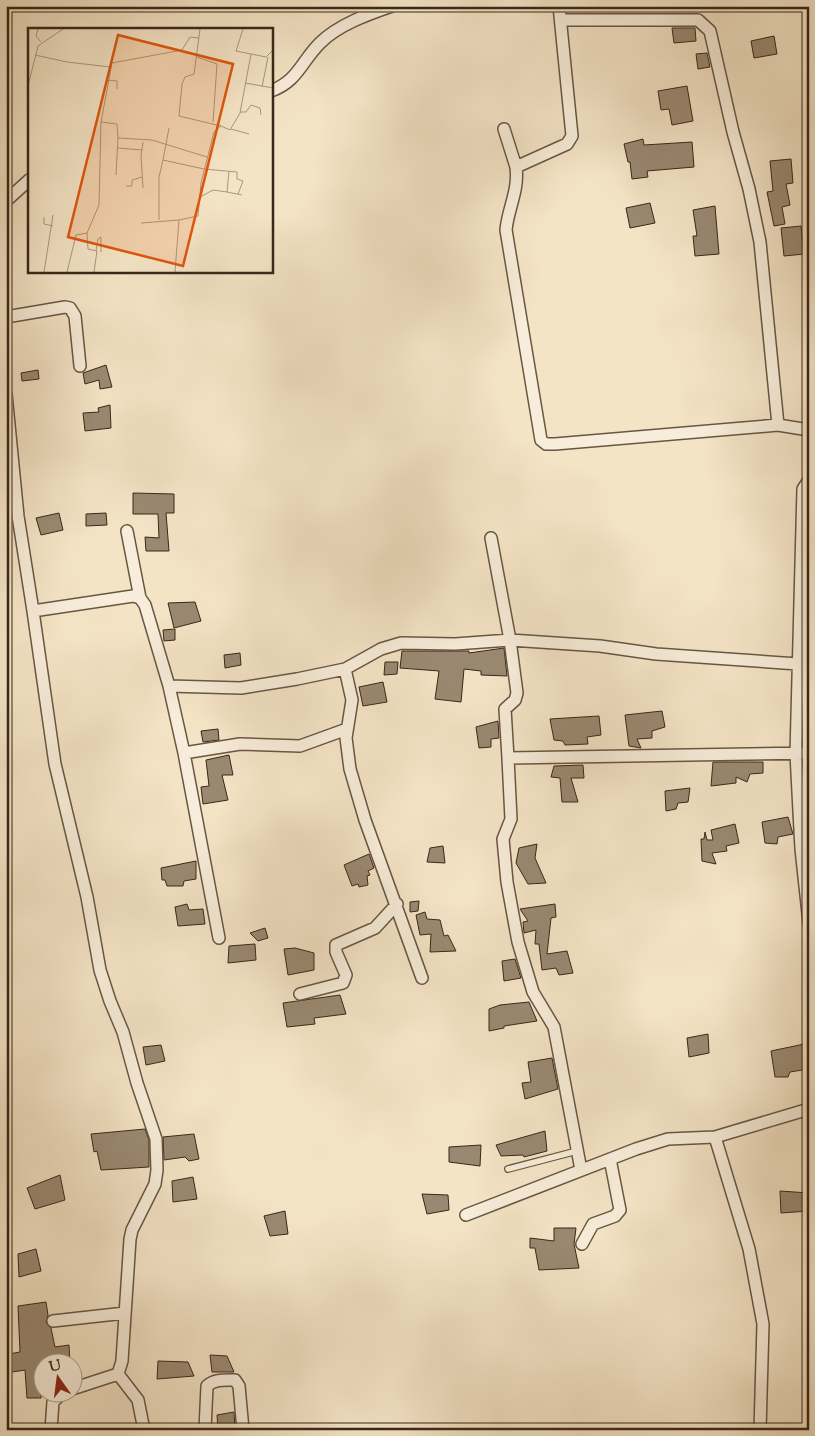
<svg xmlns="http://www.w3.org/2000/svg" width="815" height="1436" viewBox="0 0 815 1436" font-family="'Sorts Mill Goudy',serif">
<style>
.building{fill:#9a8972;stroke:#392718}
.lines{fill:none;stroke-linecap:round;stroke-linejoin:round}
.service-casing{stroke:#685644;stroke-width:8}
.minor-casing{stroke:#685644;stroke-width:14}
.service{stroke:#f8edda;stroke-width:5.5}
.minor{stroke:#f8edda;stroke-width:11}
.inset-road{fill:none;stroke:#a99880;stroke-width:1}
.view{fill:#df560d;fill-opacity:0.15;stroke:#df560d;stroke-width:2.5}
.inset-edge{fill:none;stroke:#392718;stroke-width:2.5}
</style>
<rect width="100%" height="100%" fill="#f4e4c6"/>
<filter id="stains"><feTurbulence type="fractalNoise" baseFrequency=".004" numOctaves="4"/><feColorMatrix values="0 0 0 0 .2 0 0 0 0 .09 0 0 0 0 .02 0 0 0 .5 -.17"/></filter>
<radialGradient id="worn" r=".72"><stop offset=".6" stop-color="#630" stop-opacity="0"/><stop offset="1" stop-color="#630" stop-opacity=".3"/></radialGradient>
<path class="building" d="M672 28H695L696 41 674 43Z
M774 36 777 54 754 58 751 41Z
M707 53 710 67 698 69 696 54Z
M687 86 693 121 672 125 669 109 661 110 658 91Z
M643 139 644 145 692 142 694 167 647 171 648 177 632 179 630 162H628L624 144Z
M791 159 793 183 786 184 790 205 782 207 785 224 774 226 767 192 773 191 770 161Z
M650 203 655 223 630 228 626 208Z
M715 206 719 254 695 256 693 236H697L693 210Z
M801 226 804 254 784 256 781 228Z
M106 365 112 387 100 389 99 380 85 384 83 373Z
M38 370 39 379 22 381 21 373Z
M110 405 111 428 85 431 83 413 99 412 98 408Z
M133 493 174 494V513H166L169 551H146L145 537 159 538 158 514H133Z
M59 513 63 530 41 535 36 518Z
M106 513 107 525 86 526V514Z
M195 602 201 621 174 628 168 603Z
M175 629V640L164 641 163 630Z
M504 648 507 676 481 675V671L464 669 461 702 435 699 439 671 400 668 402 651H469V653Z
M240 653 241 665 225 668 224 655Z
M385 662H398L397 674 384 675Z
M383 682 387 702 363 706 359 687Z
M662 711 665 727 652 731V738L637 739 641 748 629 746 625 715Z
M599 716 601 735 587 737 588 744 565 745 563 741 554 740 550 719Z
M498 721 499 738 491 739V747L479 748 476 727Z
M218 729 219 740 203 742 201 731Z
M229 755 233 775H222L228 800 203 804 201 787 209 786 206 760Z
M713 762H763V773L750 774 747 782 736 777V783L711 786Z
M583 765 584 778H571L578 802H562L560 778 551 777 554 766Z
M690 788 688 802 678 803 676 809 666 811 665 791Z
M788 817 793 834 778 837 777 844 765 843 762 822Z
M735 824 739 843 726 846 727 851 712 853 716 864 702 861 701 839H704L705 832 707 840H713L711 830Z
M537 844 535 858 546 883 528 884 516 863 519 848Z
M443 846 445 863 427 862 430 848Z
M369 854 374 868 368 871 370 875 367 876 368 885 359 887 358 884 352 886 344 865Z
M196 861V879L184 881 183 886H167L165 880H162L161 868Z
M419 901 418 911 410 912V902Z
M187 904 189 910 203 909 205 924 178 926 175 907Z
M555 904 556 917 551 918 547 954 567 951 573 973 559 975 556 968 542 970 539 944H535L536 930 524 933 523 922 528 921 520 909Z
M425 912 427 919 440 920 444 936 448 935 456 951 430 952 431 934 420 935 416 915Z
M265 928 268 938 258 941 250 933Z
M255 944 256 960 228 963 229 946Z
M295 948 314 953V970L288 975 284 949Z
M515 959 521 978 504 981 502 961Z
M340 995 346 1014 314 1018 315 1024 287 1027 283 1003Z
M529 1002 537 1021 504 1026V1028L489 1031V1009L500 1005Z
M708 1034 709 1053 689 1057 687 1038Z
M809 1043V1069L790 1072 788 1077H775L771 1051Z
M161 1045 165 1061 146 1065 143 1047Z
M552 1058 558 1089 525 1099 522 1083 531 1082 528 1062Z
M145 1129 149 1140V1167L101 1170 97 1151 94 1152 91 1134Z
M545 1131 547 1151 524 1157 523 1155 501 1156 496 1145Z
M194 1134 199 1159 189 1161 185 1157 164 1160 163 1137Z
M481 1145 480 1166 449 1162V1147Z
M60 1175 65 1200 35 1209 27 1188Z
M193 1177 197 1199 173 1202 172 1181Z
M780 1191 809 1193V1211L781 1213Z
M422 1194 448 1195 449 1210 427 1214Z
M285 1211 288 1234 270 1236 264 1216Z
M554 1228H576L574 1244 579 1268 539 1270 535 1248H530V1238L554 1241Z
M36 1249 41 1271 19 1277 18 1254Z
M46 1302 48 1315 46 1322 51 1328 55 1347 69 1345 70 1364H42L41 1398H27L25 1370 6 1373V1360H10L9 1354 20 1352 18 1306Z
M210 1355 227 1356 234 1372H212Z
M158 1361 188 1362 194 1376 157 1379Z
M234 1412 235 1427 218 1429 217 1415Z"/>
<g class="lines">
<defs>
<path id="service" d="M508 1169 577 1151"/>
<path id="minor" d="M559 6 572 136 567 144 516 167C519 191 508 208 506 230L541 440 546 444H555L778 425 809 430
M561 20H698L710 31 733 132 749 189 760 242 778 425
M271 91C298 81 301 62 320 43 338 25 368 14 392 6
M504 129 516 167
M6 201 29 180
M6 317 65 307 70 308 75 316 80 366
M6 394 18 516 33 611 133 596 140 598 145 605 169 686 241 688 297 679 345 669 381 649 401 643 455 644 510 640 600 646 656 654 798 664
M809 480 803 489 796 754 801 849 809 923
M127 531 140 598
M491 538 510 640 517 693 515 700 505 709 508 758 809 753
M33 611 55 764 87 897 100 970 110 1001 123 1032 137 1083 156 1139 157 1170 155 1184 132 1230 130 1239 122 1361 118 1374 72 1389
M345 669 352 700 346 738 350 769 365 820 422 978
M169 686 184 753 219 938
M184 753 240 744 300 746 347 729
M508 758 511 819 503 839 507 882 518 942 533 992 554 1027 581 1170
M300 994 343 983 346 975 336 952V945L375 928 397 904
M466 1215 636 1149 668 1139 715 1137
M582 1244 593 1224 615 1216 620 1210 610 1159
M53 1321 125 1313
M118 1374 138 1400 144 1430
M51 1430 53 1402 61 1394
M205 1430 207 1386C214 1379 225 1380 235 1380L239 1386 243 1430
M760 1430 763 1324 749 1249 715 1137 809 1109"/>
</defs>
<use href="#service" class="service-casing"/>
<use href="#minor" class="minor-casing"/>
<use href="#service" class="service"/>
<use href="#minor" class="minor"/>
</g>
<g transform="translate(28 28)">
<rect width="245" height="245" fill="#f4e4c6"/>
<path class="inset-road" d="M10 1 8 8 13 14M172 1 166 46 157 49 154 56 151 88 193 98M215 1 208 23 223 26M171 10 162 9 154 22 84 35 73 94 89 96 90 110 124 112 179 129M7 27 39 34 82 39M169 29 189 36 185 94M79 52 89 53V61M217 55 245 60M0 58 10 18 35 1M234 59 240 29M212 84H218L223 77 232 80 233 87M141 100 135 132 176 141 209 144V151L215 153 210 166M203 101 221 106M90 120 114 122M201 143 199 164 214 167M88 147 90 110M98 158H104V152L114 149M115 160 113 128 115 114M172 169 185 162 199 164M16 189V196L25 198M131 192V149L135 132M113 195 151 192M59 205 60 221 69 223 66 244M68 223 70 211 73 209V224M16 244 25 187M39 244 48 207 59 205 71 177 73 94M147 244 151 192 170 188 173 155 186 104 193 98 202 102 212 85 223 26 238 29 245 22"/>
<path class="view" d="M90 7 205 36 155 238 40 209Z"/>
<rect width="245" height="245" class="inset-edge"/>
</g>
<rect width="815" height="1436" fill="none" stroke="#f4e4c6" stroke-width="25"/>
<rect x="8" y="8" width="800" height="1421" fill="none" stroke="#392718" stroke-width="2.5"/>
<rect x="12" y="12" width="790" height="1411" fill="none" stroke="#392718"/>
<g transform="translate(58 1378) rotate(346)"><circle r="24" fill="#f8edda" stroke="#ac9e8c"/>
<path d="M0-4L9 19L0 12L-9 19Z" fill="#8f2418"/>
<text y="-8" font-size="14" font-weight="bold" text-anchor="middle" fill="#392718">U</text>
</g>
<rect width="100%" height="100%" filter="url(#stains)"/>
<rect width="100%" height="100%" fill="url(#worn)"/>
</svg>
